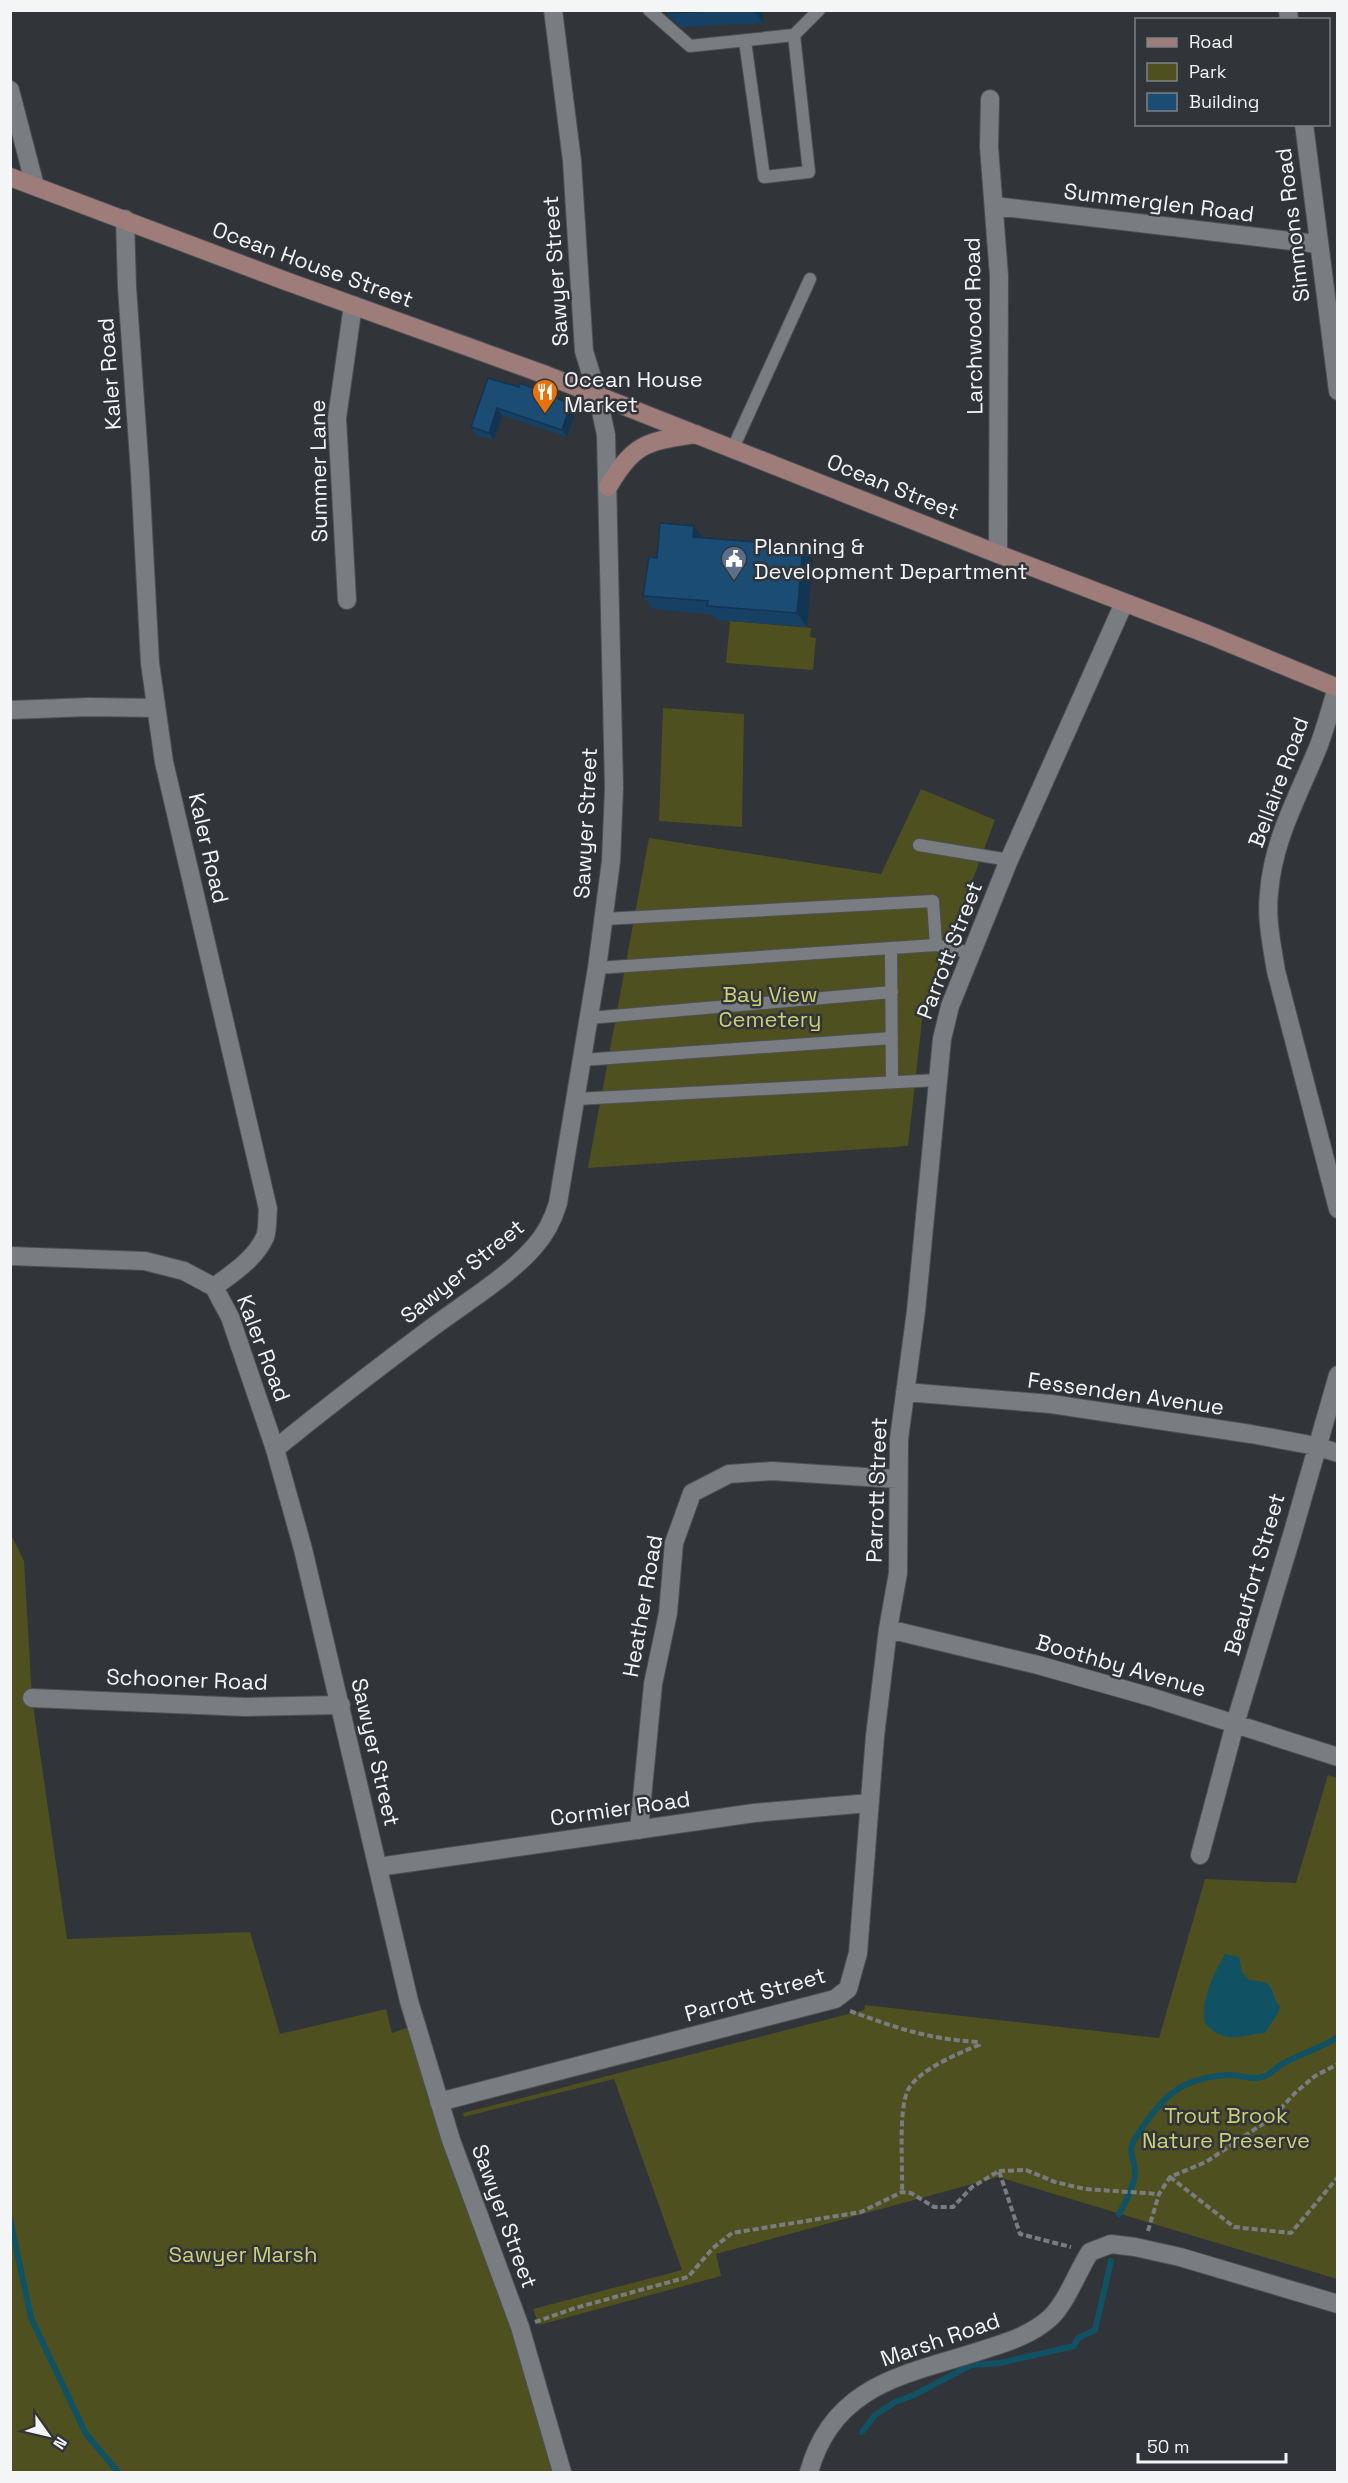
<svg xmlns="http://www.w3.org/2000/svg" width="1348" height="2483" viewBox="0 0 1348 2483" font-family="'Space Grotesk',sans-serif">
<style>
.green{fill:#4f501f}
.water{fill:#105263}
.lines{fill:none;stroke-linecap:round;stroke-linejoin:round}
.stream{stroke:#105263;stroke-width:6}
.service-casing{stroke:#4d5053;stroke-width:14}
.minor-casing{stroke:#4d5053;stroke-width:20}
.tertiary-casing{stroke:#4d5053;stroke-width:20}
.secondary-casing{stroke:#4d5053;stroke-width:20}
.path{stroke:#7a7d80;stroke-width:4;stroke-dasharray:6 3;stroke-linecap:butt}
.service{stroke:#797d81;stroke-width:12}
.minor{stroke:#797d81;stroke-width:18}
.tertiary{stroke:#797d81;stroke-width:18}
.secondary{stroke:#9e7c7a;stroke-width:18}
.wall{fill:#174164}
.shaded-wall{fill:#133551}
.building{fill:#1b4c74;stroke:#133551;stroke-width:1.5}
.labels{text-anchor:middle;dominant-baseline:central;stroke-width:5;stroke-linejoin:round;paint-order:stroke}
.street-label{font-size:22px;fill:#f3f5f7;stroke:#313438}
.poi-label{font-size:22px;fill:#f3f5f7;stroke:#313438;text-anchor:start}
.park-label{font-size:22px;fill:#cccf74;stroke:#313438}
</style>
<rect width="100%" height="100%" fill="#313438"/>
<path class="green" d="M730 621 811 628 810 637 816 638 813 670 726 663Z
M663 708 744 714 742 827 659 821Z
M921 789 995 820 923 1012 908 1146 588 1168 649 838 881 874Z
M10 1532 24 1561 32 1698 67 1939 250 1932 280 2034 386 2009 392 2033 415 2025 562 2472H11Z
M1328 1775 1337 1778V2279L998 2177 716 2254 721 2276 539 2325 533 2309 682 2270 614 2079 464 2117 463 2113 864 2010 865 2005 1159 2038 1205 1879 1296 1883Z"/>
<path class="water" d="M1225 1954 1239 1957 1242 1972 1249 1980C1253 1981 1259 1981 1264 1982 1274 1985 1272 2000 1280 2006L1279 2011 1265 2033C1240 2035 1225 2046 1205 2023 1200 2001 1214 1973 1225 1954Z"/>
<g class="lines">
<path class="stream" d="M1119 2214C1125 2203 1135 2185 1135 2172 1135 2158 1126 2152 1136 2137 1161 2098 1180 2077 1229 2075 1241 2075 1254 2081 1265 2076 1272 2073 1278 2066 1284 2063 1302 2053 1321 2048 1338 2037
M10 2219 31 2318 86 2434 118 2472
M862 2432 875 2415 895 2402 914 2395 971 2365 1000 2363 1074 2346 1078 2338 1095 2330 1111 2261"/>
<defs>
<path id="service" d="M649 10 690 46 794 35 809 172 764 177 745 41
M794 35 819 10
M733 448 810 279
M919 845 1009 860
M604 919 933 901 936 945
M891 949 892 1081
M597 968 936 945 971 953
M589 1018 892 992
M582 1060 892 1038
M576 1099 937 1080"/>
<path id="minor" d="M1288 10 1289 20
M10 90 35 186
M990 99 989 147 999 276 998 554
M1304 124 1338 391
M995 206 1317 244
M125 219 127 287 140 473 150 663 164 762 268 1209C267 1217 268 1229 265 1237 255 1259 233 1273 214 1287
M347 600 337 418 353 305
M1337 688C1331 707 1326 726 1319 745 1299 795 1273 839 1269 893 1266 919 1272 946 1276 971L1338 1209
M10 710 89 707 156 708
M10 1256 145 1261 184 1271 214 1287
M214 1287 230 1317 275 1449
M905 1392 1051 1404 1251 1434 1316 1446 1338 1453
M888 1629 1038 1665 1151 1697 1338 1757
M32 1698 245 1707 341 1705
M639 1830 653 1684 668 1613 674 1543 692 1493 729 1474 772 1471 897 1479
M1200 1855 1235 1724 1292 1535 1338 1375
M378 1867 754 1813 869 1803
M439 2102 835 1999 848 1989 858 1953 875 1736 888 1629 898 1573 899 1439 916 1311 942 1039 950 1006 1009 860 1124 603
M809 2472C834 2381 911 2374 989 2348 1011 2341 1032 2334 1050 2318 1067 2302 1077 2272 1090 2252L1111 2244 1135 2247 1180 2257 1338 2304"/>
<path id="tertiary" d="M553 10 572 161 584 351 598 397 606 435 614 788 611 861 597 968 558 1203C553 1220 546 1234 534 1247 509 1276 465 1303 434 1326 380 1366 327 1407 275 1449L303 1549 409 2001 451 2140 520 2327 562 2472"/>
<path id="secondary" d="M10 177 283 280 546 375 998 554 1207 634 1338 688
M608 487C635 442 646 442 696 434"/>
</defs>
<use href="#service" class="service-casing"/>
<use href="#minor" class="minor-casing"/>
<use href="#tertiary" class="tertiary-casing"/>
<use href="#secondary" class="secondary-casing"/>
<path class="path" d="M850 2011C897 2028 927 2039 978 2042L979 2045C959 2053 918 2070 908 2090 898 2109 903 2168 902 2192
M999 2171 1026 2170 1055 2182 1085 2189 1159 2194
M1170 2177 1234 2227 1291 2233 1338 2177
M1148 2231 1159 2194 1170 2177 1206 2162 1273 2117 1295 2093 1315 2076 1338 2064
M535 2322 575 2308 688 2277 713 2248 732 2233 861 2212 902 2192 911 2193 934 2207H953L972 2187 999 2171 1020 2234 1071 2247"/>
<use href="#service" class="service"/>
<use href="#minor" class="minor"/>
<use href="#tertiary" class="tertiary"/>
<use href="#secondary" class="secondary"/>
</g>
<path class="wall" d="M665 10H762L763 23 681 27 669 16Z
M488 378 571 404 576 411 567 437 502 415 494 440 476 435 471 427Z
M703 538 813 560 807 627 717 620 713 615 653 609 643 596 657 558Z"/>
<path class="shaded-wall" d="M753 10H762L763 23Z
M571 404 576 411 567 437 562 430Z
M497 408 502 415 494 440 489 433Z
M694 526 704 540 693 537Z
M803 546 813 560 807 627 797 613Z"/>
<path class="building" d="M668 10H730L671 13Z
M488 378 519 387 520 383 571 404 562 430 497 408 489 433 471 427Z
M660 523 694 526 693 537 803 546 797 613 707 606 708 601 643 596 649 557 657 558Z"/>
<defs>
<symbol id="restaurant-pin" viewBox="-11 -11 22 30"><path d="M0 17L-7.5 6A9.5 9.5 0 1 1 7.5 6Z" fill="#e8710a" stroke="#313438"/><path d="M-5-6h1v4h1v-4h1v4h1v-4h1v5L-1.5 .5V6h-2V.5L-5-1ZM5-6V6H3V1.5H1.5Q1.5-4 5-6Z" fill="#fff"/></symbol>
<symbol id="civic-pin" viewBox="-11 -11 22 30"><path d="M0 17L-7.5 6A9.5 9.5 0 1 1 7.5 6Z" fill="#5c6f8a" stroke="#313438"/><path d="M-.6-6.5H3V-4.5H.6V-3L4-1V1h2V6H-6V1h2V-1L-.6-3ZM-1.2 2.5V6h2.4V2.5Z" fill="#fff"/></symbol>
</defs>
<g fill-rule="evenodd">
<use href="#restaurant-pin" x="530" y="377" width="30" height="40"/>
<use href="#civic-pin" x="719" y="544" width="30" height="40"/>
</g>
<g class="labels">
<g class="street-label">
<text transform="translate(1159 202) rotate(7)">Summerglen Road</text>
<text transform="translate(1292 225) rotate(-97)">Simmons Road</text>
<text transform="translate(313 264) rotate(20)">Ocean House Street</text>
<text transform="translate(555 271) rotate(-94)">Sawyer Street</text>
<text transform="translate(973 326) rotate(-91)">Larchwood Road</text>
<text transform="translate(109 374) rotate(-94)">Kaler Road</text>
<text transform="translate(318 471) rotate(-91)">Summer Lane</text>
<text transform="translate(893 486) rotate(22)">Ocean Street</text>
<text transform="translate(1278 782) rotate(-70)">Bellaire Road</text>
<text transform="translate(585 823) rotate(-87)">Sawyer Street</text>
<text transform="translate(209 848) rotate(77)">Kaler Road</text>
<text transform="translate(949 950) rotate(-69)">Parrott Street</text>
<text transform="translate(462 1271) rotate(-39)">Sawyer Street</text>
<text transform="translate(264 1348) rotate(69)">Kaler Road</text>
<text transform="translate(1126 1393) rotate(8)">Fessenden Avenue</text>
<text transform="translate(876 1490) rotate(-88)">Parrott Street</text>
<text transform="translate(1254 1574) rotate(-74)">Beaufort Street</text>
<text transform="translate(642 1606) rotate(-80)">Heather Road</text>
<text transform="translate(1121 1665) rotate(16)">Boothby Avenue</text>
<text transform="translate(187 1679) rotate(2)">Schooner Road</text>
<text transform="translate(376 1752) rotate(77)">Sawyer Street</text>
<text transform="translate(620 1808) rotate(-8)">Cormier Road</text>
<text transform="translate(755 1994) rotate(-16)">Parrott Street</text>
<text transform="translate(505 2216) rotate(70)">Sawyer Street</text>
<text transform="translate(940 2339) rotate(-19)">Marsh Road</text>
</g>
<g class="poi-label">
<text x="564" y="379">Ocean House<tspan x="564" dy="25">Market</tspan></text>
<text x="754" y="546">Planning &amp;<tspan x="754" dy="25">Development Department</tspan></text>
</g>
<g class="park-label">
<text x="770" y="994">Bay View<tspan x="770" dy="25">Cemetery</tspan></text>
<text x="1226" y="2115">Trout Brook<tspan x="1226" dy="25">Nature Preserve</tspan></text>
<text x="243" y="2254">Sawyer Marsh</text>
</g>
</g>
<rect width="1348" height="2483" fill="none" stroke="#f3f5f7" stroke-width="24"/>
<rect x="1135" y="18" width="195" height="108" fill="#313438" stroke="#7f8184" stroke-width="1.5"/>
<rect x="1147" y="38" width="30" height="9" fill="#9e7c7a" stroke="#7f8184" stroke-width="1.5"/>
<text x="1189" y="48" font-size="18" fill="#f3f5f7">Road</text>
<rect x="1147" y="63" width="30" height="18" fill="#4f501f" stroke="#7f8184" stroke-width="1.5"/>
<text x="1189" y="78" font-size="18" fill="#f3f5f7">Park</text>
<rect x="1147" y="93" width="30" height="18" fill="#1b4c74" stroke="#7f8184" stroke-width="1.5"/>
<text x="1189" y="108" font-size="18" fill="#f3f5f7">Building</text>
<g transform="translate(48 2435) rotate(124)" stroke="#313438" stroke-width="4.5" paint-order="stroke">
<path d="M0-4.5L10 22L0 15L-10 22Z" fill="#f3f5f7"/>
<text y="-9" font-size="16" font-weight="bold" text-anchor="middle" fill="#f3f5f7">N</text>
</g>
<path d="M1138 2453v9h148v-9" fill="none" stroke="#f3f5f7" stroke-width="3"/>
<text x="1147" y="2453" font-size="18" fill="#f3f5f7" stroke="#313438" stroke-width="4.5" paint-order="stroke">50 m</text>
</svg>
